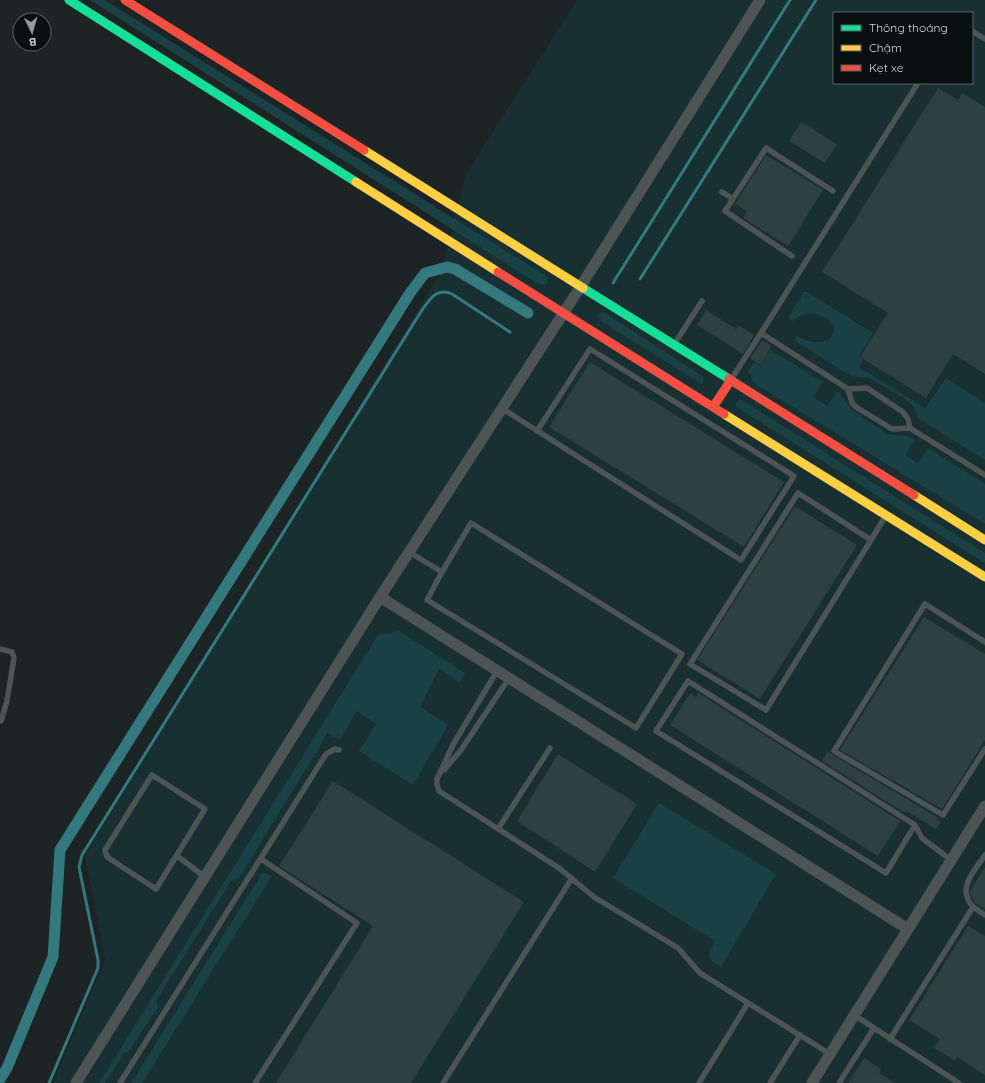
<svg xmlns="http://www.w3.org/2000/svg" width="985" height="1083" viewBox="0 0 985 1083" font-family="Quicksand,sans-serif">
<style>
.built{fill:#193032;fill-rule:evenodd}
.green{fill:#1a4145}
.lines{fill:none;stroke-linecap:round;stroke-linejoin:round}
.stream{stroke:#33797d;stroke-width:3}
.canal{stroke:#33797d;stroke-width:11}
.building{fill:#2d4042}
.lane{stroke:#4d5454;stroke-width:5.5}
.street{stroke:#4d5454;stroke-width:11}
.fast{stroke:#16e098;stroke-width:9}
.slow{stroke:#ffcf43;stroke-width:9}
.jam{stroke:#f24e42;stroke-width:9}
</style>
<rect width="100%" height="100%" fill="#1c2425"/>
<path class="built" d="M577 0H985V1083H53L105 960 85 855 441 272 466 174ZM834 13H972V83H834Z"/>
<path class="green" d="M90 0H105L546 276 548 282 545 285 537 283Z
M804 292H807L873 333 859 357 863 359 859 367 925 408 946 378 985 403V460L919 419 914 407 902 397 869 378 851 376 795 341 797 336C809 343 816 343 829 340L835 330C830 313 805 308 793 321L789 318V316Z
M605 313 702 376 704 378 702 384 700 383 602 322 598 316 599 314Z
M770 350 823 382 813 397 827 406 838 391 851 409 887 434 907 436 915 440 907 452 906 456 918 463 928 448 985 484V524L752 382 751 375 748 372 754 362 760 366Z
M740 399 985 553V563L741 410 736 406V403Z
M399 631 465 673 460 682 439 669 420 707 448 725 413 785 359 751 376 724 357 711 340 740 328 733 239 878 231 881 156 1001 158 1007 129 1051 124 1053 105 1083H99L378 635Z
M659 803 776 874 721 967C705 957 708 955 715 941L613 878Z
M264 873 272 876 142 1083H131L261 875Z"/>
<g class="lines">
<path class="stream" d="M640 279 816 0
M613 283 790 0
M49 1083 98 968V960L79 867 82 855 422 310C430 299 437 287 452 294L510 332"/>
<path class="canal" d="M0 1079 7 1068 53 957 60 850 410 293 425 273 447 267 455 269 528 313"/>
</g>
<path class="building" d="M938 88 958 100 962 93 985 107V374L953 354 926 398 860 357 888 313 822 272Z
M801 122 837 144 825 163 789 141Z
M766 155 823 190 788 246 743 218 747 211 735 204Z
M706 310 736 329 738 325 754 335 743 354 697 325Z
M762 340 772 346 760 365 750 358Z
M590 362 784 482 744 547 549 427Z
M795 506 857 545 760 699 697 660Z
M924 617 985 654V740L942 809 840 750Z
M690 693 696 697 698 693 900 821 878 856 670 725Z
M828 752 937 817 936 819 941 822 936 829 906 811 905 813 822 761Z
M558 754 637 804 595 872 517 821Z
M333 781 524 902 411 1083H276L373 926 279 866Z
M985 867V909L975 903 970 893 971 889Z
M968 926 985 936V1075L957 1057 955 1061 934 1048 940 1039 909 1020Z
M864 1058 881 1069 879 1073 895 1083H848Z"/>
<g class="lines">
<path class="lane" d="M972 31 985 39
M918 83 761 333 848 389 852 403 856 407 892 429 910 428 985 475
M722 192 733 199
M792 256 725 211 766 148 833 191
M675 343 702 301
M732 378 761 333
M848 389 867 388 903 412 908 419 910 428
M502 408 517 418 741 560 794 476 590 349 537 431
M871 540 798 493 690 664 766 710 871 540 886 515
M409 552 442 572 471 523 682 654 636 728 427 600 442 572
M985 642 925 604 834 751 943 815 985 749
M0 649 12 652 14 658 7 701 1 721
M497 671 454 743 437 779V784L439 791 559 868 594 897 678 948 700 973 830 1054
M444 770 461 750 509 678
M152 775 205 809 156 889 107 857 105 850Z
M915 825 886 873 656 731 688 681 915 825 922 838 951 860
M498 829 550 748
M177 856 205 877
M973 907C956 888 974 872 985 855
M854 1015 959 1083
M890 1039 973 907 985 915
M120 1083 326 754 335 749 339 750
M255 1083 357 923 261 859
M443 1083 572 878
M699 1083 748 1003
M770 1083 800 1035
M839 1083 874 1028"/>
<path class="street" d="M380 597 908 929
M76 1083 380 597 581 286 760 0
M812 1083 985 806"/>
<path class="fast" d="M69 0 356 182
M583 288 729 379"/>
<path class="slow" d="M364 150 583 288
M356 182 498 272
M724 414 985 577
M914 495 985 540"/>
<path class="jam" d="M125 0 364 150
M498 272 724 414
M729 379 914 495
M713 407 731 380"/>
</g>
<rect x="833" y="12" width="140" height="72" fill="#081010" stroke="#586161"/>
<rect x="841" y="25" width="20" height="6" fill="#16e098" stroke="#586161"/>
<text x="869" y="32" font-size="12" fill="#d0dadb">Thông thoáng</text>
<rect x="841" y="45" width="20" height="6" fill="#ffcf43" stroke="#586161"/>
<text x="869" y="52" font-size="12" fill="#d0dadb">Chậm</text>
<rect x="841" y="65" width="20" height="6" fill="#f24e42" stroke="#586161"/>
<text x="869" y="72" font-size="12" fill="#d0dadb">Kẹt xe</text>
<g transform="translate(32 32) rotate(175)"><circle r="19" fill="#081010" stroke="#586161"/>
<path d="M0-3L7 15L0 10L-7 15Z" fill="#919a9b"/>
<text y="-6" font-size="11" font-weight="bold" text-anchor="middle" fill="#d0dadb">B</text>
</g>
</svg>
